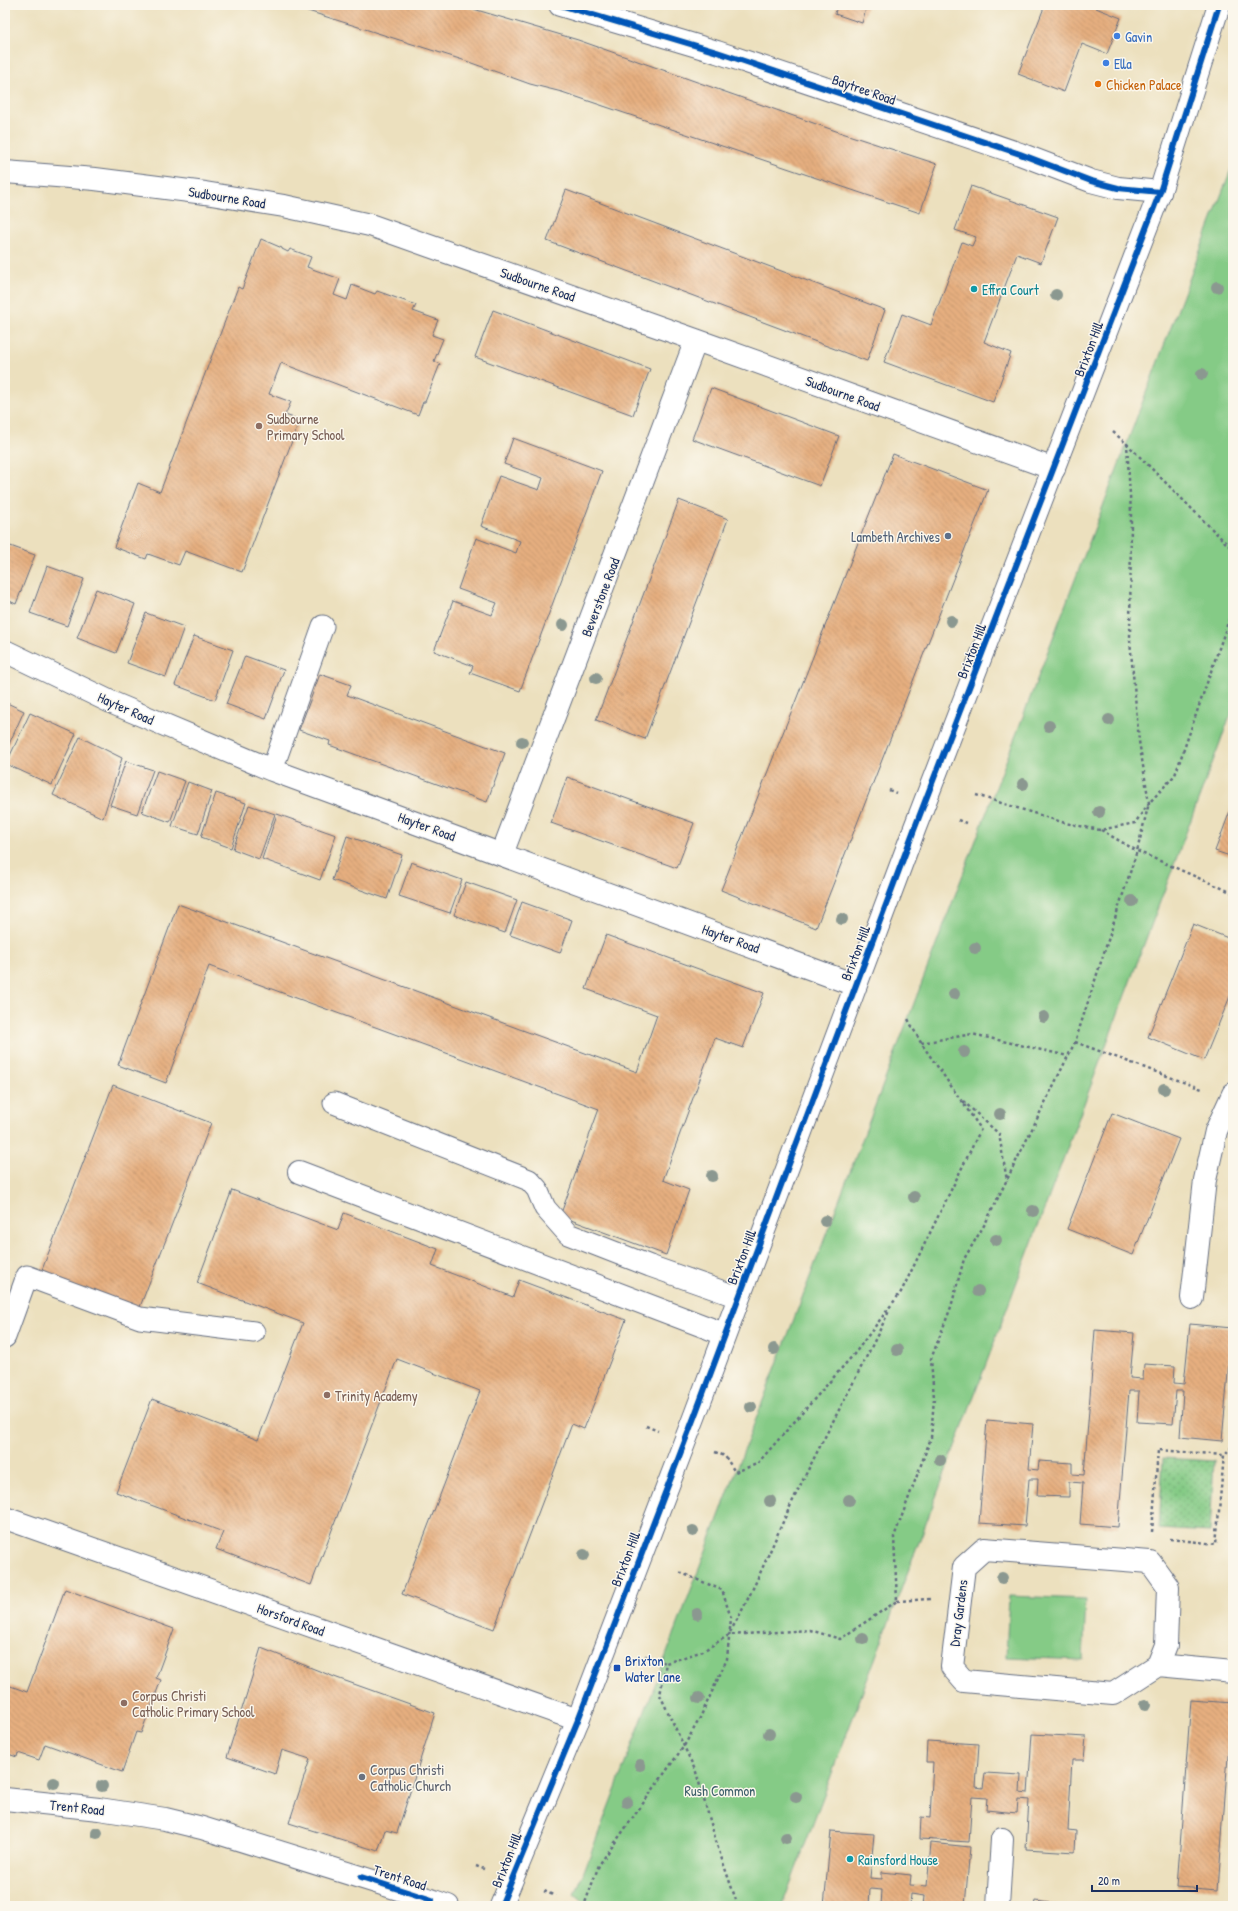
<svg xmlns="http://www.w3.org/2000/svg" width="1238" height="1911" viewBox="0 0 1238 1911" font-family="'Patrick Hand',sans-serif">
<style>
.grass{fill:url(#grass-dots);stroke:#507d72}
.park{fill:#85cb86;stroke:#507d72}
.building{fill:url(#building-back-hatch)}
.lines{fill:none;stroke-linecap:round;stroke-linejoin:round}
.service-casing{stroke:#646d80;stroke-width:23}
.minor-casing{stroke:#646d80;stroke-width:24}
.trunk-casing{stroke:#646d80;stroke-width:24}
.path{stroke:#646d80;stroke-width:2.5;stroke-dasharray:3 3;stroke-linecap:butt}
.service{stroke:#fff;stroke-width:21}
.minor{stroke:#fff;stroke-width:22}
.trunk{stroke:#fff;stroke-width:22}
.cycleway-casing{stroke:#fbf7ec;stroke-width:8}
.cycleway{stroke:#0057b8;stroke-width:6}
.tree{fill:#8b9890}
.shop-dot{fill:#3f7fe0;stroke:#fbf7ec;stroke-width:1.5}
.food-dot{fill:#e8710a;stroke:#fbf7ec;stroke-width:1.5}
.culture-dot{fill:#0f9aa8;stroke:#fbf7ec;stroke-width:1.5}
.education-dot{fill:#8d6e63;stroke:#fbf7ec;stroke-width:1.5}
.service-dot{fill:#5c6f8a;stroke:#fbf7ec;stroke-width:1.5}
.transit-dot{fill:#1a4fb4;stroke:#fbf7ec;stroke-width:1.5}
.worship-dot{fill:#6b7280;stroke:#fbf7ec;stroke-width:1.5}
.labels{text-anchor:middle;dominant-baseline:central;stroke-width:3;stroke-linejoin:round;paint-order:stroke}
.shop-label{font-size:14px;fill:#366cbe;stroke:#fbf7ec;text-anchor:start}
.food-label{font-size:14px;fill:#c56008;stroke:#fbf7ec;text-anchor:start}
.street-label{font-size:14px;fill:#1b2f5e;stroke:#fbf7ec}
.culture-label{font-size:14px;fill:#0d838f;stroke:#fbf7ec;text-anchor:start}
.education-label{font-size:14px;fill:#785e54;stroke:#fbf7ec;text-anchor:start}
.service-label{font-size:14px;fill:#4e5e75;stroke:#fbf7ec;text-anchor:end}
.transit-label{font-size:14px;fill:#164399;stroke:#fbf7ec;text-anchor:start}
.worship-label{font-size:14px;fill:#5b616d;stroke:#fbf7ec;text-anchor:start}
.park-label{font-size:14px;fill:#3b5e6a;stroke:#fbf7ec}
</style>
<defs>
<pattern id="grass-dots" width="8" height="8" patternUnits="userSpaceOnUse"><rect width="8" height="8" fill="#85cb86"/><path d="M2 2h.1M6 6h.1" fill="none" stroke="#6ca571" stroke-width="1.8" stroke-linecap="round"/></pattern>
<pattern id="building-back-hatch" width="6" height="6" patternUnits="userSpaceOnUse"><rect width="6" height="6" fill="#e6af7f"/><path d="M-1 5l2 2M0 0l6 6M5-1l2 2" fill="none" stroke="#ba8f6b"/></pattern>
</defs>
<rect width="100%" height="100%" fill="#fbf7ec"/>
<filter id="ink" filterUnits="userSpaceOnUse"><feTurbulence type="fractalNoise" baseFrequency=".025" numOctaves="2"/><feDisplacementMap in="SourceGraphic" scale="8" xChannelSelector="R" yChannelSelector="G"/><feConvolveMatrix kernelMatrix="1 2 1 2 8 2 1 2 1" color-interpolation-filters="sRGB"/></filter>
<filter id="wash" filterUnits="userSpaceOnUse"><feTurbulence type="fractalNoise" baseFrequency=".012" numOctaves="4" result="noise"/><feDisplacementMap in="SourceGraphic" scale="16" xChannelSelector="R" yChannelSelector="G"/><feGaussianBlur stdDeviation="0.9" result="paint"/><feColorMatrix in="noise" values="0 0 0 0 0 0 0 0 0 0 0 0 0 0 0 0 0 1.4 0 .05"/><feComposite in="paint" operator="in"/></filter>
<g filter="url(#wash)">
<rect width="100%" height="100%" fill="#ece0be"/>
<path class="grass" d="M1163 1458 1214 1461 1210 1532 1159 1529Z"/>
<path class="park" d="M1233 164V708L782 1906H588L575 1895Z
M1009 1596 1086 1599 1083 1660 1006 1657Z"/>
<g id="blocks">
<path class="building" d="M289 5H460L578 40 836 131 937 164 920 213 562 92 530 84 466 61Z
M837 5H867L862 23 835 14Z
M1045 5H1098L1096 8 1121 18 1107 54 1082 44 1064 92 1018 74Z
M971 186 1058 217 1041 263 1017 254 984 342 1011 353 993 402 884 362 902 314 931 325 962 242 972 246 976 237 955 230Z
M566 190 885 310 867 361 547 241Z
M261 239 282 248V249L288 252 290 249 311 257 307 267 340 279 334 295 347 300 352 285 375 294 377 291 416 305 413 311 438 320 432 335 443 339 434 361 440 364 425 402H423L418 415 281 363 269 394 291 402 285 415 300 420 242 572 185 551 179 565 148 554 146 559 114 547 138 483 160 492 238 287 242 289Z
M493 310 650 369 633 415 475 357Z
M711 388 839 436 820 486 692 439Z
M513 438 602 471 520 691 470 673 473 666 434 651 453 601 492 615 494 610 497 603 458 589 476 538 516 553 520 541 481 526 499 476 539 490 543 478 504 464Z
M893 454 988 490 816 928 721 890Z
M679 500 728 519 645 739 596 720Z
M5 544 35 555 16 604 5 599Z
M47 566 84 579 67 626 30 613Z
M96 589 135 604 116 653 77 638Z
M146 613 184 627 166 677 127 663Z
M194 636 233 650 215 700 175 685Z
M245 656 284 670 266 719 226 704Z
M320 674 351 685 347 695 505 753 487 802 329 745 330 741 299 730Z
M5 702 24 711 5 753Z
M30 713 76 734 52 785 6 764Z
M80 737 122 758 103 818 53 795Z
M126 761 153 770 137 814 110 805Z
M157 771 185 781 170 822 142 812Z
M567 777 694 823 677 868 551 823Z
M188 782 212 791 198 834 172 826Z
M216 793 246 803 231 848 201 837Z
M1233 803V857L1215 851Z
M249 805 275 814 259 859 233 849Z
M277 814 336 835 320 880 262 859Z
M347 836 402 855 387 899 332 880Z
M411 862 462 880 450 913 399 896Z
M466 882 517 900 505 933 454 915Z
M522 902 572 920 560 953 510 935Z
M178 904 637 1072 657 1015 586 989 606 935 764 993 743 1048 715 1038 663 1180 689 1190 666 1255 560 1216 599 1109 209 966 166 1083 118 1065Z
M1193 924 1233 940V989L1204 1060 1148 1037Z
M113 1085 211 1123 138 1312 40 1275Z
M1112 1113 1179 1139 1133 1255 1067 1229Z
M232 1190 338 1230 344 1213 438 1249 432 1266 513 1297 519 1280 626 1320 584 1429 572 1424 494 1629 402 1594 480 1391 397 1359 311 1585 216 1549 223 1532 116 1492 152 1399 258 1440 303 1323 197 1283Z
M1190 1324 1232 1328 1222 1441 1180 1437 1183 1391H1176L1173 1424 1137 1422 1139 1391H1129L1118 1527 1080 1524 1083 1483 1069 1482V1497L1037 1496 1038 1479H1029L1025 1526 979 1523 987 1420 1033 1424 1029 1469 1038 1470 1039 1461 1072 1463V1474L1084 1475 1095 1330 1134 1333 1130 1378 1143 1379 1144 1364 1175 1366 1174 1383 1184 1384Z
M1232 1578 1233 1604H1230L1231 1584Z
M65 1589 174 1629 156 1678 161 1680 141 1733 136 1732 122 1772 45 1744 39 1760 18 1753 17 1757 5 1753V1684L27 1692Z
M261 1648 337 1678 435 1713 397 1833 385 1830 378 1851 289 1823 310 1759 282 1750 275 1774 227 1757Z
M1191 1700 1233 1703V1742H1229L1218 1890 1177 1887Z
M1032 1734 1086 1737 1084 1760H1072L1068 1830 1076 1831 1075 1852 1026 1849 1029 1800 1018 1799 1017 1813 986 1810 987 1798 972 1797 969 1842 920 1839 921 1817 930 1818 933 1762H926L927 1741 979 1744 976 1787 983 1788 985 1773 1021 1775 1020 1792 1028 1793Z
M831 1831 874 1834 870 1878 882 1879V1872L911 1875 910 1885 927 1886 931 1843 970 1847 965 1906H923L924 1896 911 1894 910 1906H881L882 1890 870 1889 869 1906H824Z
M1036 1901 1064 1905V1906H1035Z"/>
</g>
</g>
<g filter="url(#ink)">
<use href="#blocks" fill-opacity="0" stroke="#646d80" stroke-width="1"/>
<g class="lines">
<defs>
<path id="service" d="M272 770 323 626
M334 1103 529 1180 537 1189 545 1208 568 1234 650 1266 738 1297
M5 1337 27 1276 140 1318 254 1332"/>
<path id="minor" d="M560 5 717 52 1020 154 1091 181 1118 188 1160 192
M5 172 95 179 205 193 284 206 370 225 696 340 1054 469
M5 651 115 704 272 770 855 985
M502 854 696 340
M299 1172 724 1334
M1192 1298 1205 1180 1216 1131 1233 1094
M5 1518 578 1720
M1158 1665 1113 1694 964 1681 952 1667 964 1567 984 1549 1150 1562 1168 1587 1166 1645 1158 1665 1233 1672
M5 1799 99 1809 165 1819 202 1828 408 1892 448 1906
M998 1906 1002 1839"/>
<path id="trunk" d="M501 1906 578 1720 695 1415 914 830 1160 192 1219 5"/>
</defs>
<use href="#service" class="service-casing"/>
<use href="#minor" class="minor-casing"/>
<use href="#trunk" class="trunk-casing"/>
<path class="path" d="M1113 432 1127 444
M889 790 896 793
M976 795 1065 823 1100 830 1135 823 1149 803 1175 775 1233 608
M958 820 966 823
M1101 830 1137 851 1233 893
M1075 1042 1202 1089
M921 1043 972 1034 1068 1056
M963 1101 999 1134 1007 1181
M646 1426 658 1431
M715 1452 725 1456 735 1472 757 1464 855 1353 901 1292 981 1129 921 1043 908 1019
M1152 1532 1158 1450 1224 1455
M1170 1539 1216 1544 1224 1455 1233 1446
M897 1601 930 1599
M730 1632C756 1588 774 1539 797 1492 827 1431 860 1372 889 1311
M645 1656 666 1663
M476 1866 484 1869
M544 1891 555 1896
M581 1906 585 1903 599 1865 684 1746 699 1720 727 1659 731 1618 722 1590 679 1572
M736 1906V1900L718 1848 696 1772 660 1695 666 1663 703 1651 729 1635 810 1630 840 1639 897 1601 894 1537 931 1438 934 1398 931 1359 951 1307 964 1259 986 1222 1075 1042 1137 851 1149 803 1139 741 1130 640 1131 512 1127 444 1233 550"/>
<use href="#service" class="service"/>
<use href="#minor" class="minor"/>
<use href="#trunk" class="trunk"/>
<defs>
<path id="cycleway" d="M560 5 717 52 1020 154 1091 181 1118 188 1160 192
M361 1877 432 1900
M501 1906 578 1720 695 1415 914 830 1160 192 1219 5"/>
</defs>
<use href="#cycleway" class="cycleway-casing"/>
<use href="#cycleway" class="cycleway"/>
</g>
<g class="tree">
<circle cx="1217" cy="287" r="6"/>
<circle cx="1056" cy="295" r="6"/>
<circle cx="1202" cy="374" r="6"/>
<circle cx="951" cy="621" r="6"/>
<circle cx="563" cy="625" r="6"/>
<circle cx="596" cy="678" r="6"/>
<circle cx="1109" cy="720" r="6"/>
<circle cx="1049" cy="726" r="6"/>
<circle cx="522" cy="742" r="6"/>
<circle cx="1023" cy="784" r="6"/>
<circle cx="1099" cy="812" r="6"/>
<circle cx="1132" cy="901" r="6"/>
<circle cx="842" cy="919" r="6"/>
<circle cx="975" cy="948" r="6"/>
<circle cx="954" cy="994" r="6"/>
<circle cx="1044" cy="1017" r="6"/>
<circle cx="964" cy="1052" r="6"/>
<circle cx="1164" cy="1089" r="6"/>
<circle cx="1000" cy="1114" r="6"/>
<circle cx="712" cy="1176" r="6"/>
<circle cx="914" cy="1197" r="6"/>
<circle cx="1033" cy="1211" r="6"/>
<circle cx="825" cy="1221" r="6"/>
<circle cx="996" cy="1240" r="6"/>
<circle cx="978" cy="1291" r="6"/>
<circle cx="774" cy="1349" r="6"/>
<circle cx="897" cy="1350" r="6"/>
<circle cx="751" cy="1407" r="6"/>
<circle cx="940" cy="1460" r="6"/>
<circle cx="849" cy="1500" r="6"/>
<circle cx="770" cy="1501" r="6"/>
<circle cx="693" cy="1531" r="6"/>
<circle cx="584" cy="1555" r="6"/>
<circle cx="1002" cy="1578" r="6"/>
<circle cx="697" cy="1614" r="6"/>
<circle cx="863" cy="1639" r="6"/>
<circle cx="699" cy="1698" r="6"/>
<circle cx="1145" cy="1705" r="6"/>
<circle cx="769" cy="1734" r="6"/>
<circle cx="640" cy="1765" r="6"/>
<circle cx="54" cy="1783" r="6"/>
<circle cx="102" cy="1786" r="6"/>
<circle cx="796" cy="1797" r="6"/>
<circle cx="627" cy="1802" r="6"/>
<circle cx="97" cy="1833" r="6"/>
<circle cx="786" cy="1838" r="6"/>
</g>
</g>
<g class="shop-dot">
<circle cx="1117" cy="36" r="4"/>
<circle cx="1106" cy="63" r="4"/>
</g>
<circle class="food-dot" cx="1098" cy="84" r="4"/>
<g class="culture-dot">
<circle cx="974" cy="289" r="4"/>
<circle cx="850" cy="1859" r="4"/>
</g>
<g class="education-dot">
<circle cx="259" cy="426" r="4"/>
<circle cx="327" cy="1395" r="4"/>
<circle cx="124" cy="1703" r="4"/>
</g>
<circle class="service-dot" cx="948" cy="536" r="4"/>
<rect class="transit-dot" x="613" y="1664" width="8" height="8" rx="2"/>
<circle class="worship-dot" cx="362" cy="1777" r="4"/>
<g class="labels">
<g class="shop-label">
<text x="1125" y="36">Gavin</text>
<text x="1114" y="63">Ella</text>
</g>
<g class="food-label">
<text x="1106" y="84">Chicken Palace</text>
</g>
<g class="street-label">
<text transform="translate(864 89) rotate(19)">Baytree Road</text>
<text transform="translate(227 197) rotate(9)">Sudbourne Road</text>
<text transform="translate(538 284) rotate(19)">Sudbourne Road</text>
<text transform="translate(1088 349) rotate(-69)">Brixton Hill</text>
<text transform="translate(843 393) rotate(20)">Sudbourne Road</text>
<text transform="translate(600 597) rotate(-69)">Beverstone Road</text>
<text transform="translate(971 651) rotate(-69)">Brixton Hill</text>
<text transform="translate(126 708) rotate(24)">Hayter Road</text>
<text transform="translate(427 826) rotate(20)">Hayter Road</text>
<text transform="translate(731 938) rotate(20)">Hayter Road</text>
<text transform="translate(855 953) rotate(-69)">Brixton Hill</text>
<text transform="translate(741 1257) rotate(-69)">Brixton Hill</text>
<text transform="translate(625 1559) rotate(-69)">Brixton Hill</text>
<text transform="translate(958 1613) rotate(-83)">Dray Gardens</text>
<text transform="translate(291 1619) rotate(20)">Horsford Road</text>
<text transform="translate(77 1807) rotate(6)">Trent Road</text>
<text transform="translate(506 1860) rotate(-68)">Brixton Hill</text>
<text transform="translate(400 1877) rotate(18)">Trent Road</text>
</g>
<g class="culture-label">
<text x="982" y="289">Effra Court</text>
<text x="858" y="1859">Rainsford House</text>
</g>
<g class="education-label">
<text x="267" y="418">Sudbourne<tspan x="267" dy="16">Primary School</tspan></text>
<text x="335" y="1395">Trinity Academy</text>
<text x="132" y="1695">Corpus Christi<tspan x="132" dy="16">Catholic Primary School</tspan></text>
</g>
<g class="service-label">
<text x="940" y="536">Lambeth Archives</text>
</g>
<g class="transit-label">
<text x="625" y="1660">Brixton<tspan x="625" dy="16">Water Lane</tspan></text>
</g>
<g class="worship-label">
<text x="370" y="1769">Corpus Christi<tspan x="370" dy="16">Catholic Church</tspan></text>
</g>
<g class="park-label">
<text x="720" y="1790">Rush Common</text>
</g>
</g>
<rect width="1238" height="1911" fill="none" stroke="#fbf7ec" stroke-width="20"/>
<path d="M1092 1885v6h105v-6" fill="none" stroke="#1b2f5e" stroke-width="2"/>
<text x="1098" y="1885" font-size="12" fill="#1b2f5e" stroke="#fbf7ec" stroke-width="3" paint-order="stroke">20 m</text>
</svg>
